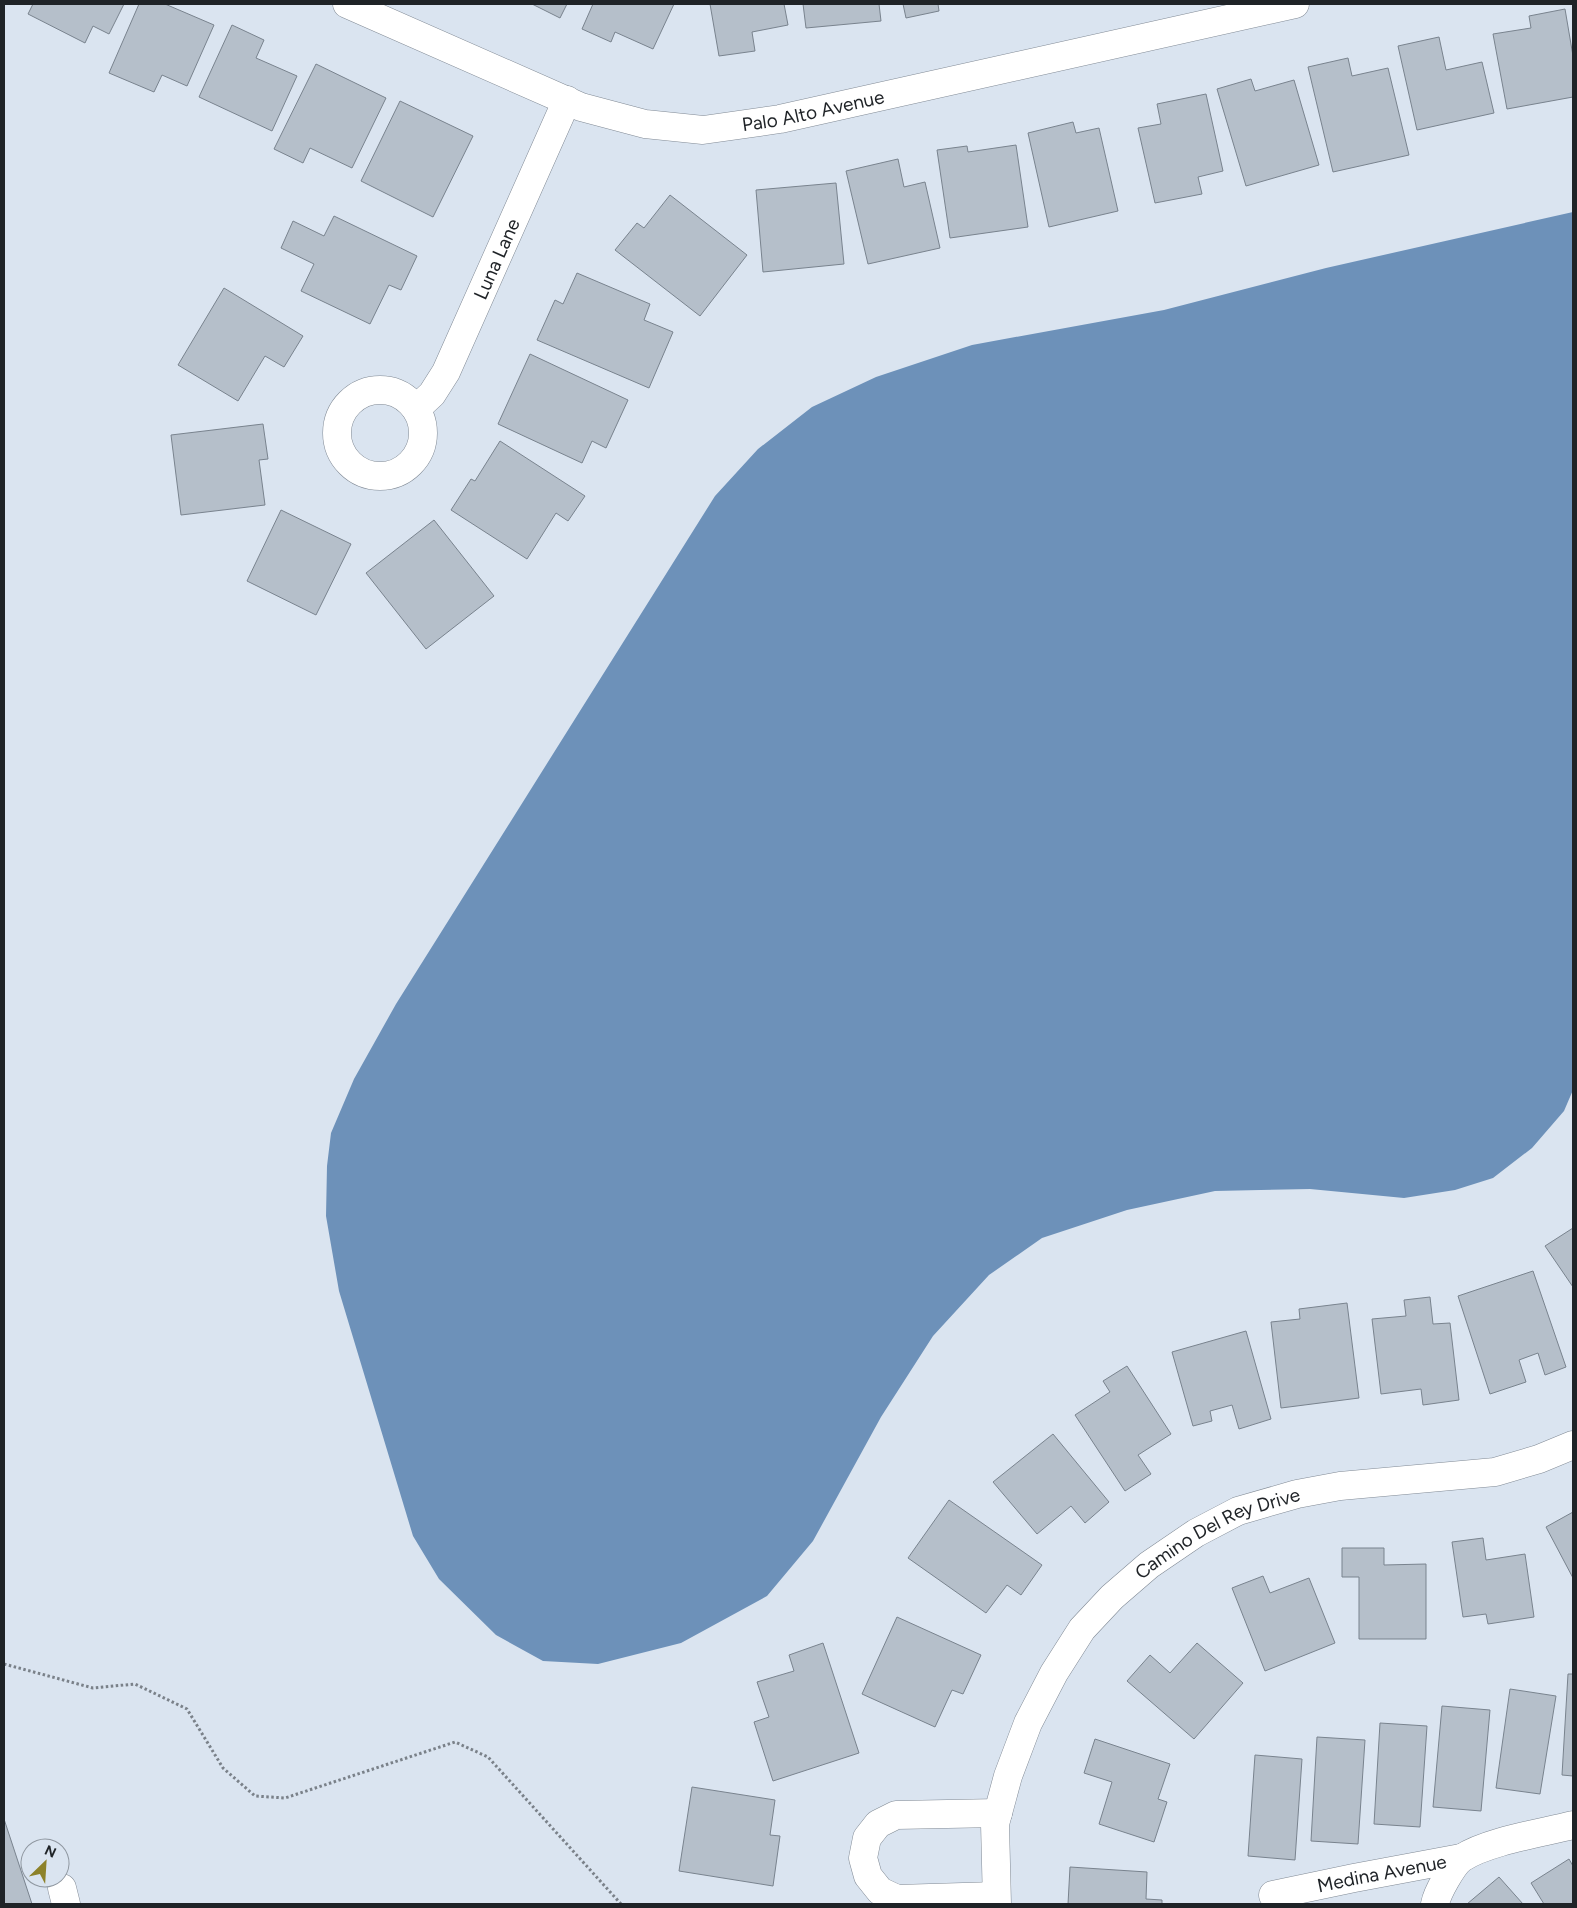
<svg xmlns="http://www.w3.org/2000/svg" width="1577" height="1908" viewBox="0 0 1577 1908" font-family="Figtree,sans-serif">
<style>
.water{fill:#6d91b9}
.building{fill:#b5bfca;stroke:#79838e}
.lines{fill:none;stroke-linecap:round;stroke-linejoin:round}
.minor-casing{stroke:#818a95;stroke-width:29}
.path{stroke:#7a8189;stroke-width:3;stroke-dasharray:2.5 2.5;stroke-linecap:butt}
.minor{stroke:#fff;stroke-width:28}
.labels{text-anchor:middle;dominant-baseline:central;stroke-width:4.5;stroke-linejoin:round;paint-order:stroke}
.street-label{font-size:19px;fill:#1f2327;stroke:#dae4f0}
</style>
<rect width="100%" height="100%" fill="#dae4f0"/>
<path class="water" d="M1573 212V1090L1564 1111 1532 1148 1493 1178 1455 1190 1404 1198 1310 1189 1215 1191 1127 1210 1042 1238 989 1275 933 1336 881 1417 813 1541 767 1596 681 1643 598 1664 543 1661 496 1635 439 1579 413 1536 339 1291 326 1216 327 1166 331 1133 354 1079 396 1004 715 496 758 449 812 407 876 377 972 345 1164 310 1326 268Z"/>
<path class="building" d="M33 4H124L109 34 93 26 85 43 28 14Z
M139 4H165L214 25 187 86 162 75 154 92 109 73Z
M532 4H567L560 18Z
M593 4H674L653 49 615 32 611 42 582 29Z
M710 4H784L788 25 752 32 755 51 719 56Z
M803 4H879L881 21 806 28Z
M903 4H938L939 11 906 18Z
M1565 9 1573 56V97L1507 109 1493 34 1531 28 1529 16Z
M232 25 264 40 256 58 297 76 272 131 199 97Z
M1439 37 1446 70 1482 62 1494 113 1417 130 1398 46Z
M1348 58 1352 76 1388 68 1409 155 1333 172 1308 67Z
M316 64 386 98 352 168 310 148 303 163 274 149Z
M1251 79 1255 91 1294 80 1319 165 1246 186 1217 89Z
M1206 94 1223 171 1198 177 1202 194 1155 203 1138 128 1161 124 1157 104Z
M400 101 473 136 433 217 361 181Z
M1073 122 1076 133 1099 128 1118 211 1049 227 1028 133Z
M1016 145 1028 227 950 238 937 150 967 146 968 152Z
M898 159 904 187 925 182 940 248 868 264 846 171Z
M836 183 844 264 763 272 756 190Z
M670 195 747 255 700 316 615 250 637 223 644 228Z
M334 216 417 256 401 290 389 285 370 324 301 291 314 264 281 248 293 221 324 236Z
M577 273 650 304 644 320 673 332 649 388 537 340 555 300 563 304Z
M224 288 303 336 284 367 265 356 238 401 178 365Z
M530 354 628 400 606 448 592 441 582 463 498 424Z
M263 424 268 459 259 460 265 505 181 515 171 435Z
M500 441 585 496 568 521 556 513 527 559 451 510 471 479 475 481Z
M281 510 351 544 316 615 247 581Z
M434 520 494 596 426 649 366 573Z
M1573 1228V1287L1545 1246Z
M1533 1271 1566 1367 1545 1375 1538 1353 1519 1360 1526 1382 1490 1394 1458 1296Z
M1430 1297 1433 1324 1450 1323 1459 1400 1423 1405 1421 1389 1381 1394 1372 1319 1406 1316 1404 1300Z
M1347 1303 1359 1398 1281 1408 1271 1322 1300 1319 1299 1309Z
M1246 1331 1271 1419 1239 1429 1232 1405 1210 1411 1212 1421 1193 1426 1172 1352Z
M1127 1366 1171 1434 1138 1455 1151 1474 1125 1491 1075 1415 1110 1392 1103 1381Z
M1053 1434 1109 1502 1085 1523 1071 1506 1037 1534 993 1482Z
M949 1500 1042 1565 1021 1595 1007 1585 986 1613 908 1558Z
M1573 1512V1578L1546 1527Z
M1483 1538 1486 1560 1525 1554 1534 1617 1488 1624 1486 1614 1463 1617 1452 1542Z
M1342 1548H1384V1565L1426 1564V1639H1359V1577H1342Z
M1263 1576 1270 1593 1309 1578 1335 1643 1265 1671 1232 1588Z
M897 1617 981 1655 963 1694 952 1690 935 1727 862 1694Z
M823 1643 859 1753 773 1781 754 1722 769 1717 757 1682 794 1671 789 1655Z
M1197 1643 1243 1683 1194 1739 1127 1681 1150 1655 1170 1673Z
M1568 1674H1573V1776L1562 1775Z
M1510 1689 1556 1696 1540 1794 1496 1788Z
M1442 1706 1490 1710 1481 1811 1433 1807Z
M1380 1723 1427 1726 1420 1827 1374 1824Z
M1317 1737 1365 1740 1358 1844 1311 1841Z
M1095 1739 1170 1764 1158 1799 1167 1802 1154 1842 1099 1824 1112 1782 1084 1773Z
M1255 1755 1302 1759 1295 1860 1248 1856Z
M692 1787 775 1800 770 1835 780 1836 773 1886 679 1871Z
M4 1819 32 1904H4Z
M1569 1859 1573 1866V1904H1544L1531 1883Z
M1070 1867 1147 1872 1146 1899 1162 1900V1904H1068Z
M1499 1877 1523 1904H1467Z"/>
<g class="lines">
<defs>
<g id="minor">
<path id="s1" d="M347 4 581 107 645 124 703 130 780 119 1295 4"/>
<circle cx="380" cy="433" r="43"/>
<path id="s2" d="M416 409 432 394 446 372 567 100"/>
<path d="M62 1888 66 1904"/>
<path id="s3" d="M1273 1895 1354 1878 1461 1858"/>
<path d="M996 1896 897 1899 880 1891 868 1876 863 1858 867 1838 878 1824 896 1815 998 1813"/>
<path id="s4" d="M997 1904 995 1824 1008 1776 1028 1723 1054 1673 1082 1629 1112 1597 1149 1565 1196 1533 1238 1511 1297 1494 1340 1486 1495 1472 1539 1459 1573 1445"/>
<path d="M1435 1904C1437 1893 1453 1864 1462 1858 1488 1841 1542 1833 1573 1825"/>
</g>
</defs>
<use href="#minor" class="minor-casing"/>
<path class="path" d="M4 1664 93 1688 135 1684 187 1709 223 1768 255 1796 285 1798 455 1742 488 1757 621 1904"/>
<use href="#minor" class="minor"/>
</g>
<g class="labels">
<g class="street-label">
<text stroke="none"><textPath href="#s1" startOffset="492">Palo Alto Avenue</textPath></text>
<text stroke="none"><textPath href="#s2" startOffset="172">Luna Lane</textPath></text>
<text stroke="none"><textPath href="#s4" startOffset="464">Camino Del Rey Drive</textPath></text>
<text stroke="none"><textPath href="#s3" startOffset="111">Medina Avenue</textPath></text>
</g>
</g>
<rect width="1577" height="1908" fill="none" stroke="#1f2327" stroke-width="10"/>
<g transform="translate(45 1863) rotate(25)"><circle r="24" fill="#dae4f0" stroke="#8f97a0"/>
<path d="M0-4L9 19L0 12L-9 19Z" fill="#8d822a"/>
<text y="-8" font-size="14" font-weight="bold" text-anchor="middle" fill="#1f2327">N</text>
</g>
</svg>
